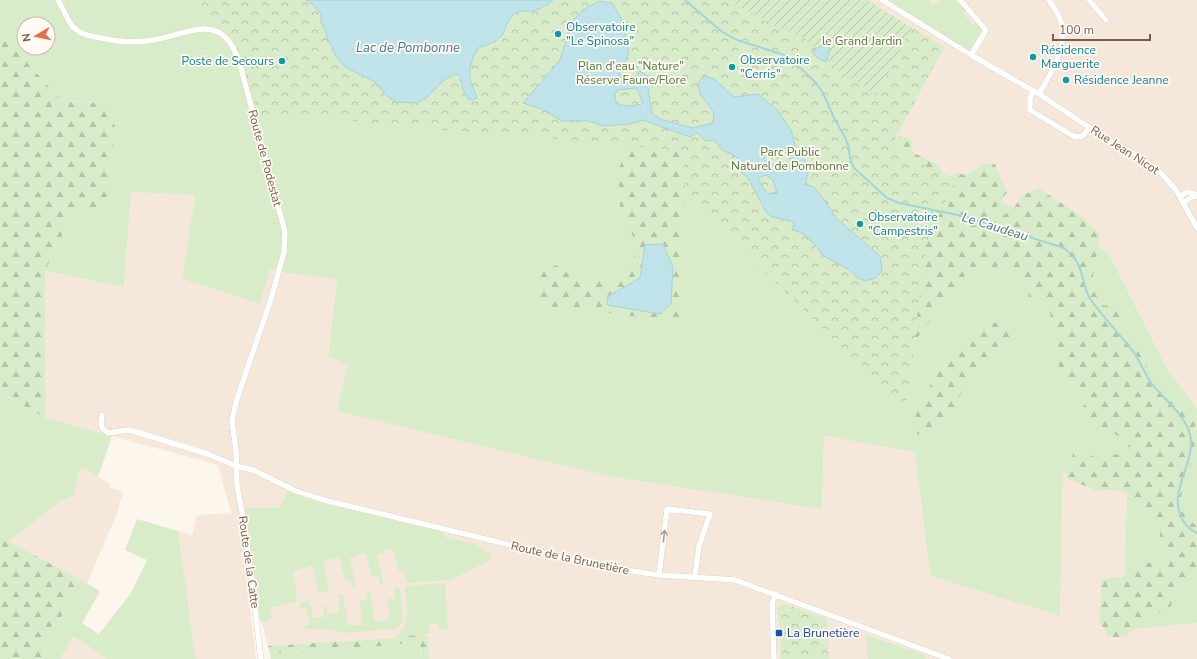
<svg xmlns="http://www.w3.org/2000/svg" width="1197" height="659" viewBox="0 0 1197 659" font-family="'Nunito Sans',sans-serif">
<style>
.residential{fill:#f5e8da}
.grass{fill:#d8ecc9;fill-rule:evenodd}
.forest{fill:url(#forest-firs)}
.park{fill:url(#park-crowns)}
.garden{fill:url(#garden-furrows)}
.water{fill:#bfe3e8;stroke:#a5d3da;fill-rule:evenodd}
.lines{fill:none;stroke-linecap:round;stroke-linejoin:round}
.stream{stroke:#a5d3da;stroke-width:2}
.street-casing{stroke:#d1beb0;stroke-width:6}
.street{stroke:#fff;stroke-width:5.5}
.oneway{stroke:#af9d94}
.culture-dot{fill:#0f9aa8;stroke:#fffaf3;stroke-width:1.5}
.transit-dot{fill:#1a4fb4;stroke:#fffaf3;stroke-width:1.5}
.labels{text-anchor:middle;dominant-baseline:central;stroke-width:3.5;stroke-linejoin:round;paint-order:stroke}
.culture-label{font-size:12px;fill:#0d838f;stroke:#fffaf3;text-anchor:start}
.park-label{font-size:12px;fill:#537a41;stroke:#fffaf3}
.street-label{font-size:12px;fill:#7a5c4d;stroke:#fffaf3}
.transit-label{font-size:12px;fill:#164399;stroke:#fffaf3;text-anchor:start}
.water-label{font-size:13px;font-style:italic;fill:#437c86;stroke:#fffaf3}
</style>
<defs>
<pattern id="forest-firs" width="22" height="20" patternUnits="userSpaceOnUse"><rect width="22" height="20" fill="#d8ecc9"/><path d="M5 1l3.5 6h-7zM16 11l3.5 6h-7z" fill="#b4c2a5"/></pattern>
<pattern id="park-crowns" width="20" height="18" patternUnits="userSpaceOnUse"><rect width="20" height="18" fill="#d8ecc9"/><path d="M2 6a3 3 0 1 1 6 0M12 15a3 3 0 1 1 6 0" fill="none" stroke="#b4c2a5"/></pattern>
<pattern id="garden-furrows" width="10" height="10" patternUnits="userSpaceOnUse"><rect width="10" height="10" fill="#d8ecc9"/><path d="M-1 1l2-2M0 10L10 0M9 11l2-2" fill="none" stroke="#b4c2a5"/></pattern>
</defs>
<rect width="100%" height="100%" fill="#fdf6ec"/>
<path class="residential" d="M867 0H1197V409L1165 365 1108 252 890 148 944 47Z
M131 192 195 195 182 279 260 304 270 270 337 280 328 356 347 365 337 411 822 509 824 436 915 452 930 576 1060 616 1063 471 1127 494 1123 629 1197 623V659H429L428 637 423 634 396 638 268 646 245 565 256 659H196L178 531 192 535 197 515 231 513 218 465 46 418 45 271 124 287Z
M85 469 110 484V488L123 492 117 513 87 584 8 542 62 500 73 496 80 470Z
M74 635 107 659H60Z"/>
<path class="grass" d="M0 0H867L944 47 890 148 1108 252 1165 365 1197 409V623L1123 630 1127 494 1063 471 1060 616 930 576 915 452 824 436 822 509 607 476 337 411 347 365 328 357 337 280 270 270 260 304 182 279 195 195 131 192 124 287 45 271 74 210 101 103 62 101 0 33ZM24 24H48V48H24Z
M887 0H929L934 5 940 0H958L966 10 963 13 973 25 976 22 983 31 970 51Z
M3 395 46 418 112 436 98 477 85 469 80 470 73 496 62 500 8 542 0 537V396Z
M287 491 309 500 443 532 445 537 478 545 483 551 491 552 490 560 451 580 407 583 404 571H399L392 549 384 551V552L377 554 383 583 380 584 379 577H372L365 553 350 558 356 586 352 587 351 580H345L339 557 323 561 329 591 319 592 312 566 293 571 297 594 296 595 297 602 270 608 272 616 271 619 264 623 260 620 245 508H280Z
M137 519 178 531 196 659H107L74 636 60 659H44L46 647 42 632 58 623 79 579 100 591 82 623 99 634 131 593 147 560 125 550Z
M444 583 446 584V597L448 629 439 630 438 623 429 624V633L396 638C399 630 404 629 406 622 408 613 405 596 405 586Z
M393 587 400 588 403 621 400 626 394 629 342 633 326 629H304L302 627 310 625 306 608 300 609 299 603 307 601 311 606 312 618 324 617V605H326L327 614 339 613 338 602H340L338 595H344V608H346L347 625H362L360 601 368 599 366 591H371L372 598 371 599 374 621H389L388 599 395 598Z
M866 635 925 655V659H868Z
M419 642 421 648 422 659H271L270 654 343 650Z"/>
<path class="forest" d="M0 33 62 101 101 103 115 126 106 209 74 210 45 271 46 418 4 395 0 396Z
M620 131 686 152 681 316 660 320 602 312 607 305 660 314 646 245 640 278 610 295 599 310 573 308 553 315 541 309 537 275 556 265 571 276 610 283 634 266V238L620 208 618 170 630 145Z
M900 135 913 141 912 152 938 165 944 179 957 173 966 175 983 164H995L1007 192 996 208 1000 216 1011 212 1022 196 1038 188 1080 215 1100 234 1091 287 1104 306 1114 304 1124 315 1119 326 1138 351 1155 380 1195 423 1194 456 1181 496 1185 515 1197 527V570C1182 582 1176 592 1169 610L1149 616 1125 637H1108L1100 622 1101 580 1135 574 1134 561 1153 563 1165 574 1171 560 1160 541V524L1152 509 1131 501 1124 488 1097 491 1066 478 1076 444 1094 457 1127 453 1129 442 1099 425 1081 410 1090 396 1072 383 1059 368 1050 312 1051 300 1044 298 1028 307 1029 288 1022 272 998 265 995 274 987 271H968L914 342 911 387 905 404 882 387 883 152Z
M982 321 993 323 1002 322 1014 329C1011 361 986 355 970 376 966 382 963 390 960 396 952 411 943 424 932 437L917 434 914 420 918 407 929 396 931 378 940 361 954 355 973 339Z
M0 537 79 579 58 623 42 632 46 647 44 659H0Z
M423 634 428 637 429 659H422L421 648 419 642 343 650 270 654 268 646 396 638Z"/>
<path class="park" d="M199 0H728L773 25 804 38 826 57 840 73 857 82 876 95 912 28 944 47 890 148 956 180 926 243 914 342 911 387 905 404 882 387 762 269 685 197 686 152 630 145 396 126 323 117 258 116 243 64 229 36 216 26Z
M785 604 827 619 829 659H781L778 608Z"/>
<path class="garden" d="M728 0H867L912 28 876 95 857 82 840 73 826 57 804 38 773 25Z"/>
<path class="water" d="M306 0H553C547 4 541 9 534 11 525 12 520 9 513 15 508 20 506 26 504 32 499 42 488 45 478 48 471 60 467 73 472 86 474 91 476 93 477 98L473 100 468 99C463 91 461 85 460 76L456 74 445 79 425 99 417 103 395 102 387 96 375 82 345 67 336 56 330 43 327 38 325 29 321 23V14L312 4Z
M599 1 612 3 622 20 629 53 619 74 634 78 640 71 646 75 652 113 660 119 692 128 713 123 714 113 700 94 698 83 703 77 713 78 734 97 758 94 777 110 791 130 797 152 806 162 808 174 805 184 814 187 825 201 836 218 880 256 882 271 876 278 865 281 856 277 851 271 822 255 819 249 804 234 794 230 793 227 794 222 770 216 766 212 748 178 742 173 738 158 721 149 714 140 706 141 697 133 690 137 643 120 630 124 604 126 588 121H562L546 111 523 103 560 60 571 23 583 10ZM635 88 639 93 643 103C636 107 623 107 616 103L615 94 618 90ZM783 151 789 156 791 162 789 170 780 169 764 160 765 153 774 156ZM766 175 773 180 777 193C766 197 762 187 758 178Z
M826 43C832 47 828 56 826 62 821 60 813 57 813 51Z
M663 244 673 267 671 304 660 314 607 305V299L610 295 640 278 645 245Z"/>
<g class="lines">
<path class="stream" d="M685 0 721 31 737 40 788 56 816 83 823 93 834 118 845 137 848 145 851 162 854 168 887 198 899 203 963 216 1064 248C1069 253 1075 257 1078 264 1085 277 1082 289 1093 303 1105 319 1119 334 1132 350 1140 360 1144 373 1152 384 1164 399 1185 415 1190 434 1197 463 1167 490 1182 519 1186 526 1190 530 1197 533"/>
<defs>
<path id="street" d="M58 0C63 8 67 20 73 27 81 35 90 36 101 38 115 41 132 43 146 41 186 37 220 7 239 61L285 232 284 252 271 299 236 402 232 422 236 450 237 485 246 535 261 659
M882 0 971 55 1039 94 1108 140 1135 154 1161 173 1176 190 1197 228
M960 0 986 30 971 55
M1089 0 1106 20
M1033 91 1030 98V110L1075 137 1083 136 1089 127
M1039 94C1051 74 1068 45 1061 22 1059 14 1053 6 1049 0
M1180 196 1188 192 1197 195
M1183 203 1192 197 1197 196
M102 415 101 422 102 428 108 433 128 430 133 431 208 454 236 466 253 470 296 491 324 500 593 565 659 575 735 580 949 659
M659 575 667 509 710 514 699 546 695 577
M774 659 772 603 776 594"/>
</defs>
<use href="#street" class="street-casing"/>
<use href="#street" class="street"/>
</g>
<defs><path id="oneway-shaft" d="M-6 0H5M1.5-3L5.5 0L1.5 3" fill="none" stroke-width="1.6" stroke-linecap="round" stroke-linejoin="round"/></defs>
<use class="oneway" href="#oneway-shaft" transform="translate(664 536) rotate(-84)"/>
<g class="culture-dot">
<circle cx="558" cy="34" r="4"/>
<circle cx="1033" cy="57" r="4"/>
<circle cx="282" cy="61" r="4"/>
<circle cx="732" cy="67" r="4"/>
<circle cx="1066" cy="80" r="4"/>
<circle cx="860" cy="224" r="4"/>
</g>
<rect class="transit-dot" x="775" y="629" width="8" height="8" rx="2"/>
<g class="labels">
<g class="culture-label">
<text x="566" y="27">Observatoire<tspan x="566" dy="14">"Le Spinosa"</tspan></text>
<text x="1041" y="50">Résidence<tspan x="1041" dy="14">Marguerite</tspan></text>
<text x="740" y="60">Observatoire<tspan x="740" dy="14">"Cerris"</tspan></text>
<text x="274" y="61" text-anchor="end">Poste de Secours</text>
<text x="1074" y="80">Résidence Jeanne</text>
<text x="868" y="217">Observatoire<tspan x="868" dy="14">"Campestris"</tspan></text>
</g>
<g class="park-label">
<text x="862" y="41">le Grand Jardin</text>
<text x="631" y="66">Plan d'eau "Nature"<tspan x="631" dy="14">Réserve Faune/Flore</tspan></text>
<text x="790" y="152">Parc Public<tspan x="790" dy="14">Naturel de Pombonne</tspan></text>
</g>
<g class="street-label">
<text transform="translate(1125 150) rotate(33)">Rue Jean Nicot</text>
<text transform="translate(265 158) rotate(75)">Route de Podestat</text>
<text transform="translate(570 558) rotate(12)">Route de la Brunetière</text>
<text transform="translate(249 562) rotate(82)">Route de la Catte</text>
</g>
<g class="transit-label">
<text x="787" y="633">La Brunetière</text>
</g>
<g class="water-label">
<text x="408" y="48">Lac de Pombonne</text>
<text transform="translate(995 227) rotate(17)">Le Caudeau</text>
</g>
</g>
<g transform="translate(36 36) rotate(261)"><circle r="19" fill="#fffaf3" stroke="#cabbb1"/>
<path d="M0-3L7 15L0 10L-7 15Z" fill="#e76f51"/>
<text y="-6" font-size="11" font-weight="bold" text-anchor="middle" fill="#7a5c4d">N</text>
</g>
<path d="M1053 34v6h97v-6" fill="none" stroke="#7a5c4d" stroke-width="2"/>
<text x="1059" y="34" font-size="12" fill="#7a5c4d" stroke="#fffaf3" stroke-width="3" paint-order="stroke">100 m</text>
</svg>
